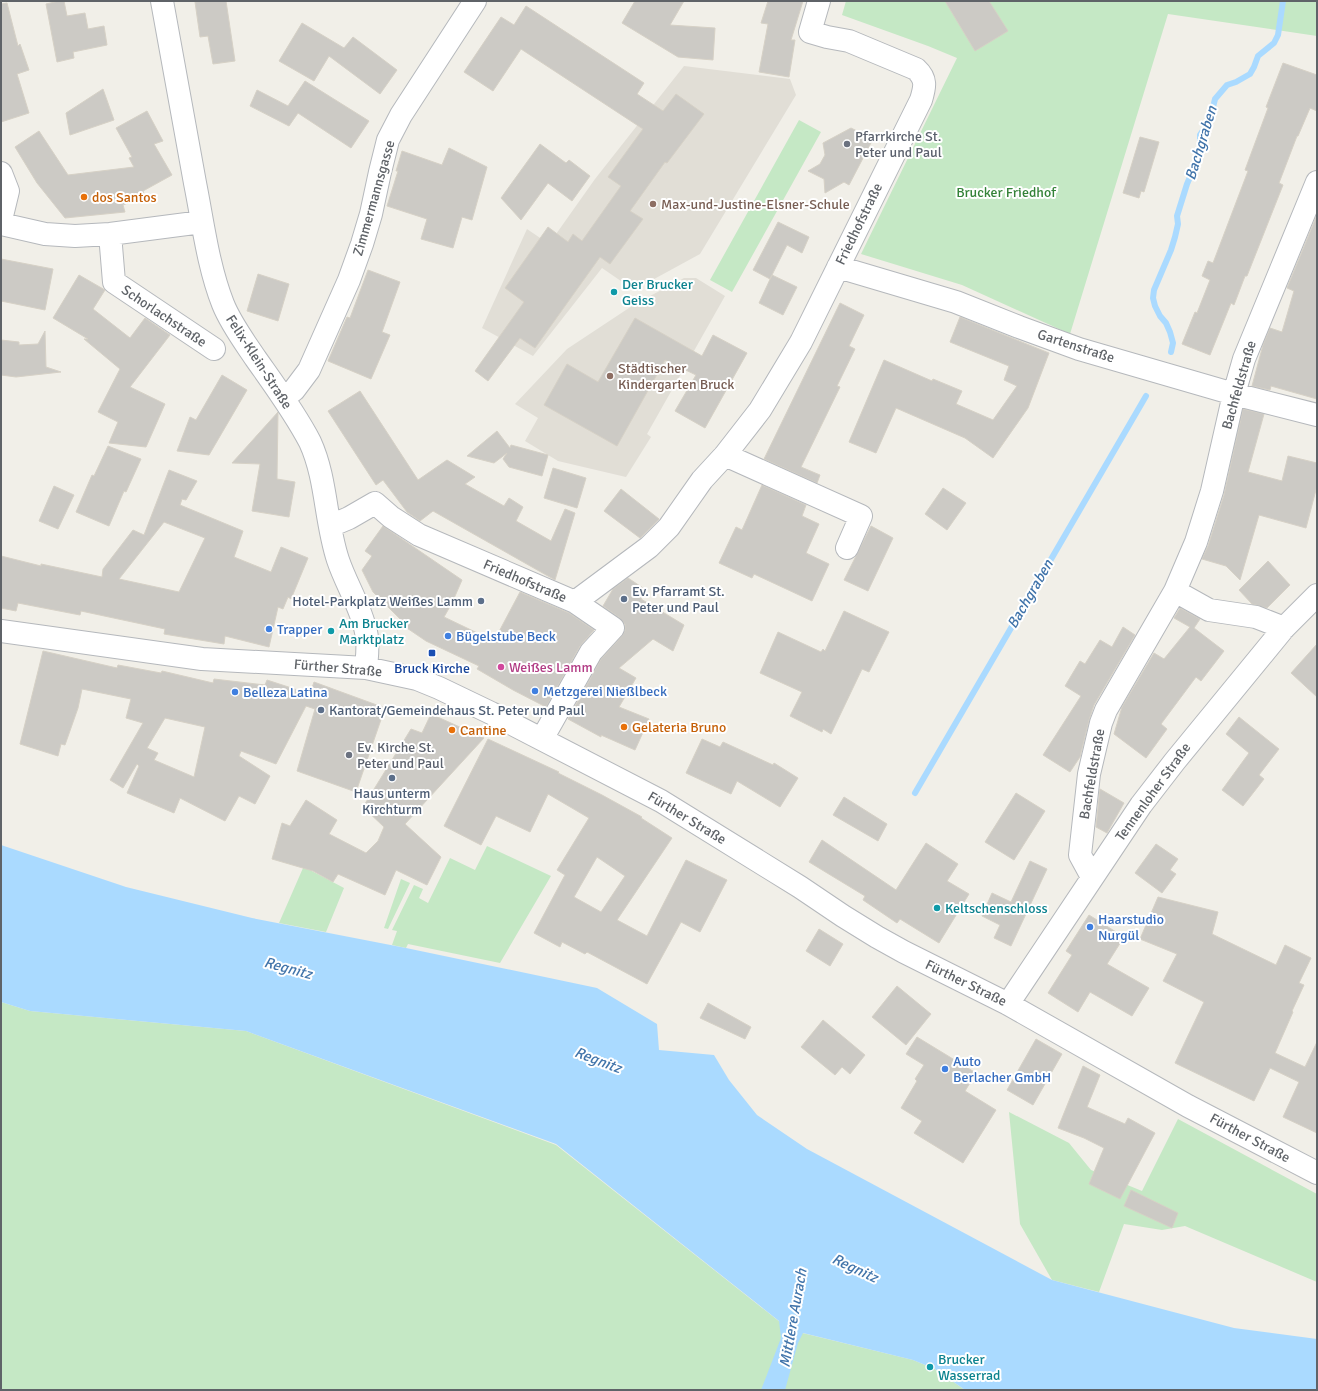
<svg xmlns="http://www.w3.org/2000/svg" width="1318" height="1391" viewBox="0 0 1318 1391" font-family="Signika,sans-serif">
<style>
.education{fill:#e1ded6}
.green{fill:#c5e8c5}
.water{fill:#aadaff}
.lines{fill:none;stroke-linecap:round;stroke-linejoin:round}
.stream{stroke:#aadaff;stroke-width:6}
.building{fill:#cccac5;stroke:#d6d1c6;fill-rule:evenodd}
.minor-casing{stroke:#b5b8bc;stroke-width:24}
.minor{stroke:#fff;stroke-width:22}
.worship-dot{fill:#6b7280;stroke:#fff;stroke-width:1.5}
.food-dot{fill:#e8710a;stroke:#fff;stroke-width:1.5}
.education-dot{fill:#8d6e63;stroke:#fff;stroke-width:1.5}
.culture-dot{fill:#0f9aa8;stroke:#fff;stroke-width:1.5}
.service-dot{fill:#5c6f8a;stroke:#fff;stroke-width:1.5}
.shop-dot{fill:#3f7fe0;stroke:#fff;stroke-width:1.5}
.transit-dot{fill:#1a4fb4;stroke:#fff;stroke-width:1.5}
.hotel-dot{fill:#d1479c;stroke:#fff;stroke-width:1.5}
.labels{text-anchor:middle;dominant-baseline:central;stroke-width:4;stroke-linejoin:round;paint-order:stroke}
.worship-label{font-size:14px;fill:#5b616d;stroke:#fff;text-anchor:start}
.park-label{font-size:14px;fill:#348238;stroke:#fff}
.food-label{font-size:14px;fill:#c56008;stroke:#fff;text-anchor:start}
.street-label{font-size:14px;fill:#5f6368;stroke:#fff}
.education-label{font-size:14px;fill:#785e54;stroke:#fff;text-anchor:start}
.culture-label{font-size:14px;fill:#0d838f;stroke:#fff;text-anchor:start}
.service-label{font-size:14px;fill:#4e5e75;stroke:#fff;text-anchor:start}
.shop-label{font-size:14px;fill:#366cbe;stroke:#fff;text-anchor:start}
.hotel-label{font-size:14px;fill:#b23c85;stroke:#fff;text-anchor:start}
.transit-label{font-size:14px;fill:#164399;stroke:#fff}
.water-label{font-size:15px;font-style:italic;fill:#4174aa;stroke:#fff}
</style>
<rect width="100%" height="100%" fill="#f1efe8"/>
<path class="education" d="M684 66 790 79 796 95 700 254 634 290 602 268 533 356 482 328 527 229 549 244 595 179Z
M684 278H696L725 296 647 434 651 437 626 477 558 461 525 441 538 418 515 404 567 349 635 304Z"/>
<path class="green" d="M846 1H1317V36L1168 14 1070 334 962 285 861 254 957 58 928 46 842 15Z
M799 120 821 132 732 292 710 280Z
M322 829 329 834 310 870 344 888 326 932 279 923 303 868 321 836Z
M487 846 551 876 500 963 408 944 406 948 392 945 397 931 392 930 414 885 423 889 419 898 428 903 450 858 475 870Z
M401 879 410 883 388 929 384 928Z
M1 1002 30 1011 246 1031 556 1145 790 1330 913 1360 935 1369 965 1390H1Z
M1009 1112 1069 1143 1091 1170 1142 1191 1178 1119 1317 1194V1282L1185 1226 1162 1230 1124 1224 1099 1292 1052 1280 1020 1224Z"/>
<path class="water" d="M1 845 126 887 252 918 406 948 597 988 657 1024 659 1050 714 1055 729 1080 757 1115 807 1149 1052 1280 1234 1328 1317 1339V1390H965L935 1369 913 1360 803 1333 798 1343 785 1390H761L781 1338 779 1321 556 1144 246 1031 30 1011 1 1002Z"/>
<g class="lines">
<path class="stream" d="M1171 352 1173 343 1170 332 1166 323 1160 316 1155 306 1153 298 1154 290 1171 250 1175 237 1178 224 1177 216 1187 184 1200 154V135L1210 120 1215 99 1227 85 1236 82 1250 74 1254 67 1258 56 1274 43 1278 35 1283 1
M915 793 1146 396"/>
</g>
<path class="building" d="M59 1H64L67 16 85 13 88 29 104 26 107 45 73 52 74 58 57 62 46 4Z
M203 1H226L235 61 213 64 208 36 200 37 195 2Z
M635 1H684L670 25 715 28 713 60 678 57 622 23Z
M768 1H803L791 40H795L789 77 759 72 768 24 761 23Z
M945 1H989L1008 31 975 51Z
M7 3 18 46 20 44 29 70 17 74 29 113 1 122V4Z
M526 6 644 83 637 94 663 111 676 94 704 114 667 163 665 162 630 211 643 219 610 264 600 257 535 348 520 338 488 381 475 371 524 302 505 288 548 227 568 242 573 234 582 241 621 186 608 177 643 129 521 49 493 91 464 72 501 17 514 25Z
M302 23 344 48 353 37 397 70 380 94 329 56 314 81 279 61Z
M1283 63 1317 75V111L1310 108 1298 136H1297L1279 183 1283 185 1247 276H1245L1234 305 1231 303 1210 355 1182 344 1195 312 1197 313 1210 280 1202 276 1208 261 1213 263 1248 171 1245 170 1268 108 1266 107Z
M305 81 369 121 351 148 298 113 289 126 250 106 257 90 288 106Z
M103 89 114 120 70 135 66 113Z
M147 111 163 141 154 144 172 175 143 191 145 196 123 205 125 212 65 218 37 183 15 147 39 131 68 175 134 167 129 158 132 157 116 128Z
M851 128 873 139 849 185 844 182 825 193 824 179 808 171 820 164 825 155 823 143Z
M1140 137 1159 142 1144 192 1141 191 1139 198 1123 193Z
M540 144 566 163 569 160 590 176 572 201 548 183 521 220 501 198Z
M449 148 487 167 472 220 462 217 453 248 421 239 427 219 387 206 398 171H396L402 151 442 165Z
M1317 215V399L1271 386 1270 390 1252 386 1263 345 1270 328 1282 332 1294 291 1287 288Z
M778 222 809 237 802 253 787 245 770 279 753 270Z
M1 259 53 269 45 310 1 301Z
M368 270 400 282 382 332 390 335 371 379 328 361 347 317 350 318Z
M258 274 289 284 278 321 247 311Z
M79 275 105 290 93 309 130 338 145 318 170 335 130 387 165 404 146 447 109 443 118 422 98 412 120 369 84 339H88L53 318Z
M772 275 797 287 783 315 759 303Z
M840 303 864 315 849 346 855 349 837 386 840 387 801 467 820 475 817 483 764 459Z
M960 317 1049 353 1028 408 993 458 965 438 896 408 876 453 849 442 884 360 932 381 933 379 962 391 956 404 993 420 1017 386 1004 380 1009 366 950 342Z
M635 318 702 356 713 335 747 353 705 428 675 411 696 375 665 360 617 446 544 405 567 364 598 382Z
M45 331 46 367 61 372 16 377 1 375V340L19 342V345L38 344Z
M222 375 247 390 209 455 177 451 190 417 196 420Z
M360 391 418 480 447 460 475 477 465 484 504 506 509 498 523 507 516 521 551 541 565 509 575 513 555 580 433 511 420 521 407 512 383 480 376 485 328 411Z
M1243 409 1264 414 1248 472 1282 481 1288 456 1317 463V486L1306 528 1259 515 1240 580 1226 566 1202 559 1208 546 1224 495Z
M278 412 277 479 295 482 289 517 252 511 260 464 232 463Z
M497 431 510 448 511 445 548 455 542 476 509 467 503 459 507 453 494 463 467 456Z
M108 446 141 459 126 492 124 491 109 526 76 512 92 475 94 476Z
M553 468 586 478 577 508 544 498Z
M169 470 197 481 186 500 182 499 180 505 243 531 234 557 271 572 281 547 308 558 291 599 288 597 283 609 278 607 269 647 225 636 224 644 164 634 165 629 81 611 80 615 18 603 16 611 1 608V556L41 566V564L102 577 103 569 133 530 144 535ZM164 522 205 538 179 592 119 579Z
M762 485 806 505 802 516 819 524 806 553 829 564 812 601 754 574 752 578 719 563 736 527 742 530Z
M54 486 74 495 58 529 39 521Z
M943 488 966 503 947 530 925 514Z
M621 489 659 519 640 538 604 511Z
M383 526 462 580 452 603 444 617 494 641 520 592 569 613 594 630 580 646 546 707 513 690 477 669 479 666 426 641 401 624 402 621 373 592 362 570 372 556 365 551Z
M871 526 893 538 868 591 844 580Z
M1268 561 1290 585 1267 608 1252 604 1239 590Z
M628 578 646 590 641 599 684 625 673 651 653 639 619 668 636 678 619 707 649 719 635 750 601 735V737L568 719 601 659 622 636 625 631V624L620 618 603 606 613 589Z
M1180 608 1200 619 1194 628 1224 651 1201 681 1196 677 1161 724 1167 729 1146 758 1114 734 1122 707 1154 653 1164 659 1190 627 1174 618Z
M844 611 889 632 869 672 862 669 831 734 823 729 822 732 790 716 802 692 760 673 778 632 821 652 823 649 825 651Z
M1123 627 1135 635 1094 705 1089 720 1080 757 1070 772 1043 755 1081 696 1065 686 1080 661 1085 664 1100 640 1112 647Z
M1317 644V697L1291 673Z
M43 651 117 668 118 665 161 673 162 671 213 683 214 679 265 685 267 680 310 694 314 682 385 708 356 792 297 771 315 709 306 706 276 764 241 751 239 756 270 776 255 804 239 796 225 821 180 798 174 813 127 793 139 766 137 764 123 788 110 780 143 723 126 718 131 699 82 689 78 708 65 745 61 744 58 756 20 744ZM165 718 205 727 194 777 154 760 158 753 147 748Z
M431 714 484 738 405 824 441 857 427 885 396 870 385 895 338 874 333 882 313 871 272 859 282 823 290 826 306 800 337 820 329 834 366 853 378 841 384 827 363 807 411 729 422 733Z
M1239 717 1279 749 1259 775 1264 779 1243 806 1222 790 1249 753 1226 734Z
M488 739 559 772 558 773 602 795 642 817 641 818 672 838 617 920 647 936 686 860 727 880 700 932 681 922 647 984 587 952 585 954 562 942 560 947 534 933 565 875 557 870 589 818 548 794 530 832 496 816 481 845 444 826ZM597 857 625 876 601 912 574 897Z
M702 739 720 747 723 742 773 765 774 763 798 778 780 807 737 781 731 794 686 773Z
M1100 789 1124 803 1107 833 1096 827Z
M1016 793 1045 811 1014 860 985 842Z
M844 797 887 824 878 841 833 815Z
M822 840 896 890 926 843 958 864 947 881 969 894 939 943 900 919 897 923 863 900 865 896 809 862Z
M1156 844 1178 859 1170 870 1176 874 1162 893 1135 873Z
M1030 861 1047 869 1011 946 994 938 1000 925 982 916 992 893 1011 902Z
M1158 897 1218 912 1212 934 1276 965 1285 945 1311 958 1299 983 1304 985 1292 1011 1293 1012 1275 1053 1305 1067 1317 1042V1133L1283 1117 1299 1082 1270 1068 1254 1101 1175 1063 1204 1002 1163 981 1177 954 1140 939Z
M1089 915 1124 937 1107 964 1149 988 1132 1016 1090 992 1078 1012 1048 993 1072 955 1066 951Z
M819 929 843 944 830 966 806 951Z
M897 986 931 1014 906 1045 872 1017Z
M708 1003 751 1027 745 1039 700 1018Z
M823 1020 865 1055 850 1074 842 1067 835 1075 801 1047Z
M917 1037 976 1073 965 1091 996 1110 963 1163 914 1133 922 1121 901 1108 917 1081 915 1079 924 1065 906 1054Z
M1036 1039 1062 1054 1033 1105 1007 1090Z
M1083 1066 1100 1075 1087 1107 1125 1124 1128 1118 1155 1133 1120 1199 1089 1184 1104 1148 1084 1138 1058 1128Z
M1131 1190 1178 1213 1172 1228 1124 1206Z"/>
<g class="lines">
<defs>
<path id="minor" d="M162 1C173 62 184 122 195 183 203 223 208 266 223 304 231 324 244 341 256 359 275 386 295 413 310 442 327 479 325 521 338 560 346 584 361 607 366 632 369 644 367 656 366 668
M1 173 8 191 1 220
M1 224 45 234 75 236 110 234 202 222
M110 234 114 282 214 349
M838 267 956 302 1019 327 1079 349 1234 394 1317 415
M284 398 294 390 309 370 349 280 362 244 371 214 380 172 388 140 401 115 475 1
M725 455 861 516 847 548
M330 526 349 518 375 503 391 517 419 535 575 602 613 628 591 652 542 739
M1175 591 1209 610 1256 617 1284 628
M575 602 649 547 669 527 702 480 725 455 760 410 801 342 921 100C925 87 927 79 916 69L849 41 827 37 810 32 819 1
M1 631 202 659 366 668 417 679 439 688 491 713 661 801 800 887 843 916 877 937 904 952 1008 1004 1188 1106 1317 1173
M1092 877 1080 855 1089 774 1101 723 1106 710 1175 591 1196 542 1212 491 1234 394 1244 359 1317 182
M1008 1004 1141 805 1175 761 1284 628 1317 595"/>
</defs>
<use href="#minor" class="minor-casing"/>
<use href="#minor" class="minor"/>
</g>
<g class="worship-dot">
<circle cx="847" cy="144" r="4"/>
<circle cx="349" cy="755" r="4"/>
</g>
<g class="food-dot">
<circle cx="84" cy="197" r="4"/>
<circle cx="624" cy="727" r="4"/>
<circle cx="452" cy="730" r="4"/>
</g>
<g class="education-dot">
<circle cx="653" cy="204" r="4"/>
<circle cx="610" cy="376" r="4"/>
</g>
<g class="culture-dot">
<circle cx="614" cy="292" r="4"/>
<circle cx="331" cy="631" r="4"/>
<circle cx="937" cy="908" r="4"/>
<circle cx="930" cy="1367" r="4"/>
</g>
<g class="service-dot">
<circle cx="624" cy="599" r="4"/>
<circle cx="481" cy="601" r="4"/>
<circle cx="321" cy="710" r="4"/>
<circle cx="392" cy="778" r="4"/>
</g>
<g class="shop-dot">
<circle cx="269" cy="629" r="4"/>
<circle cx="448" cy="636" r="4"/>
<circle cx="535" cy="691" r="4"/>
<circle cx="235" cy="692" r="4"/>
<circle cx="1090" cy="927" r="4"/>
<circle cx="945" cy="1069" r="4"/>
</g>
<rect class="transit-dot" x="428" y="649" width="8" height="8" rx="2"/>
<circle class="hotel-dot" cx="501" cy="667" r="4"/>
<g class="labels">
<g class="worship-label">
<text x="855" y="136">Pfarrkirche St.<tspan x="855" dy="16">Peter und Paul</tspan></text>
<text x="357" y="747">Ev. Kirche St.<tspan x="357" dy="16">Peter und Paul</tspan></text>
</g>
<g class="park-label">
<text x="1006" y="192">Brucker Friedhof</text>
</g>
<g class="food-label">
<text x="92" y="197">dos Santos</text>
<text x="632" y="727">Gelateria Bruno</text>
<text x="460" y="730">Cantine</text>
</g>
<g class="street-label">
<text transform="translate(374 198) rotate(-74)">Zimmermannsgasse</text>
<text transform="translate(859 224) rotate(-64)">Friedhofstraße</text>
<text transform="translate(164 316) rotate(34)">Schorlachstraße</text>
<text transform="translate(1076 346) rotate(18)">Gartenstraße</text>
<text transform="translate(259 362) rotate(57)">Felix-Klein-Straße</text>
<text transform="translate(1239 385) rotate(-74)">Bachfeldstraße</text>
<text transform="translate(525 581) rotate(23)">Friedhofstraße</text>
<text transform="translate(338 668) rotate(5)">Fürther Straße</text>
<text transform="translate(1092 774) rotate(-80)">Bachfeldstraße</text>
<text transform="translate(1153 792) rotate(-54)">Tennenloher Straße</text>
<text transform="translate(687 818) rotate(31)">Fürther Straße</text>
<text transform="translate(966 983) rotate(26)">Fürther Straße</text>
<text transform="translate(1250 1138) rotate(28)">Fürther Straße</text>
</g>
<g class="education-label">
<text x="661" y="204">Max-und-Justine-Elsner-Schule</text>
<text x="618" y="368">Städtischer<tspan x="618" dy="16">Kindergarten Bruck</tspan></text>
</g>
<g class="culture-label">
<text x="622" y="284">Der Brucker<tspan x="622" dy="16">Geiss</tspan></text>
<text x="339" y="623">Am Brucker<tspan x="339" dy="16">Marktplatz</tspan></text>
<text x="945" y="908">Keltschenschloss</text>
<text x="938" y="1359">Brucker<tspan x="938" dy="16">Wasserrad</tspan></text>
</g>
<g class="service-label">
<text x="632" y="591">Ev. Pfarramt St.<tspan x="632" dy="16">Peter und Paul</tspan></text>
<text x="473" y="601" text-anchor="end">Hotel-Parkplatz Weißes Lamm</text>
<text x="329" y="710">Kantorat/Gemeindehaus St. Peter und Paul</text>
<text x="392" y="793" text-anchor="middle">Haus unterm<tspan x="392" dy="16">Kirchturm</tspan></text>
</g>
<g class="shop-label">
<text x="277" y="629">Trapper</text>
<text x="456" y="636">Bügelstube Beck</text>
<text x="543" y="691">Metzgerei Nießlbeck</text>
<text x="243" y="692">Belleza Latina</text>
<text x="1098" y="919">Haarstudio<tspan x="1098" dy="16">Nurgül</tspan></text>
<text x="953" y="1061">Auto<tspan x="953" dy="16">Berlacher GmbH</tspan></text>
</g>
<g class="hotel-label">
<text x="509" y="667">Weißes Lamm</text>
</g>
<g class="transit-label">
<text x="432" y="668">Bruck Kirche</text>
</g>
<g class="water-label">
<text transform="translate(1201 143) rotate(-73)">Bachgraben</text>
<text transform="translate(1030 594) rotate(-60)">Bachgraben</text>
<text transform="translate(288 968) rotate(15)">Regnitz</text>
<text transform="translate(598 1060) rotate(21)">Regnitz</text>
<text transform="translate(855 1268) rotate(25)">Regnitz</text>
<text transform="translate(793 1318) rotate(-80)">Mittlere Aurach</text>
</g>
</g>
<rect width="1318" height="1391" fill="none" stroke="#5f6368" stroke-width="4"/>
</svg>
